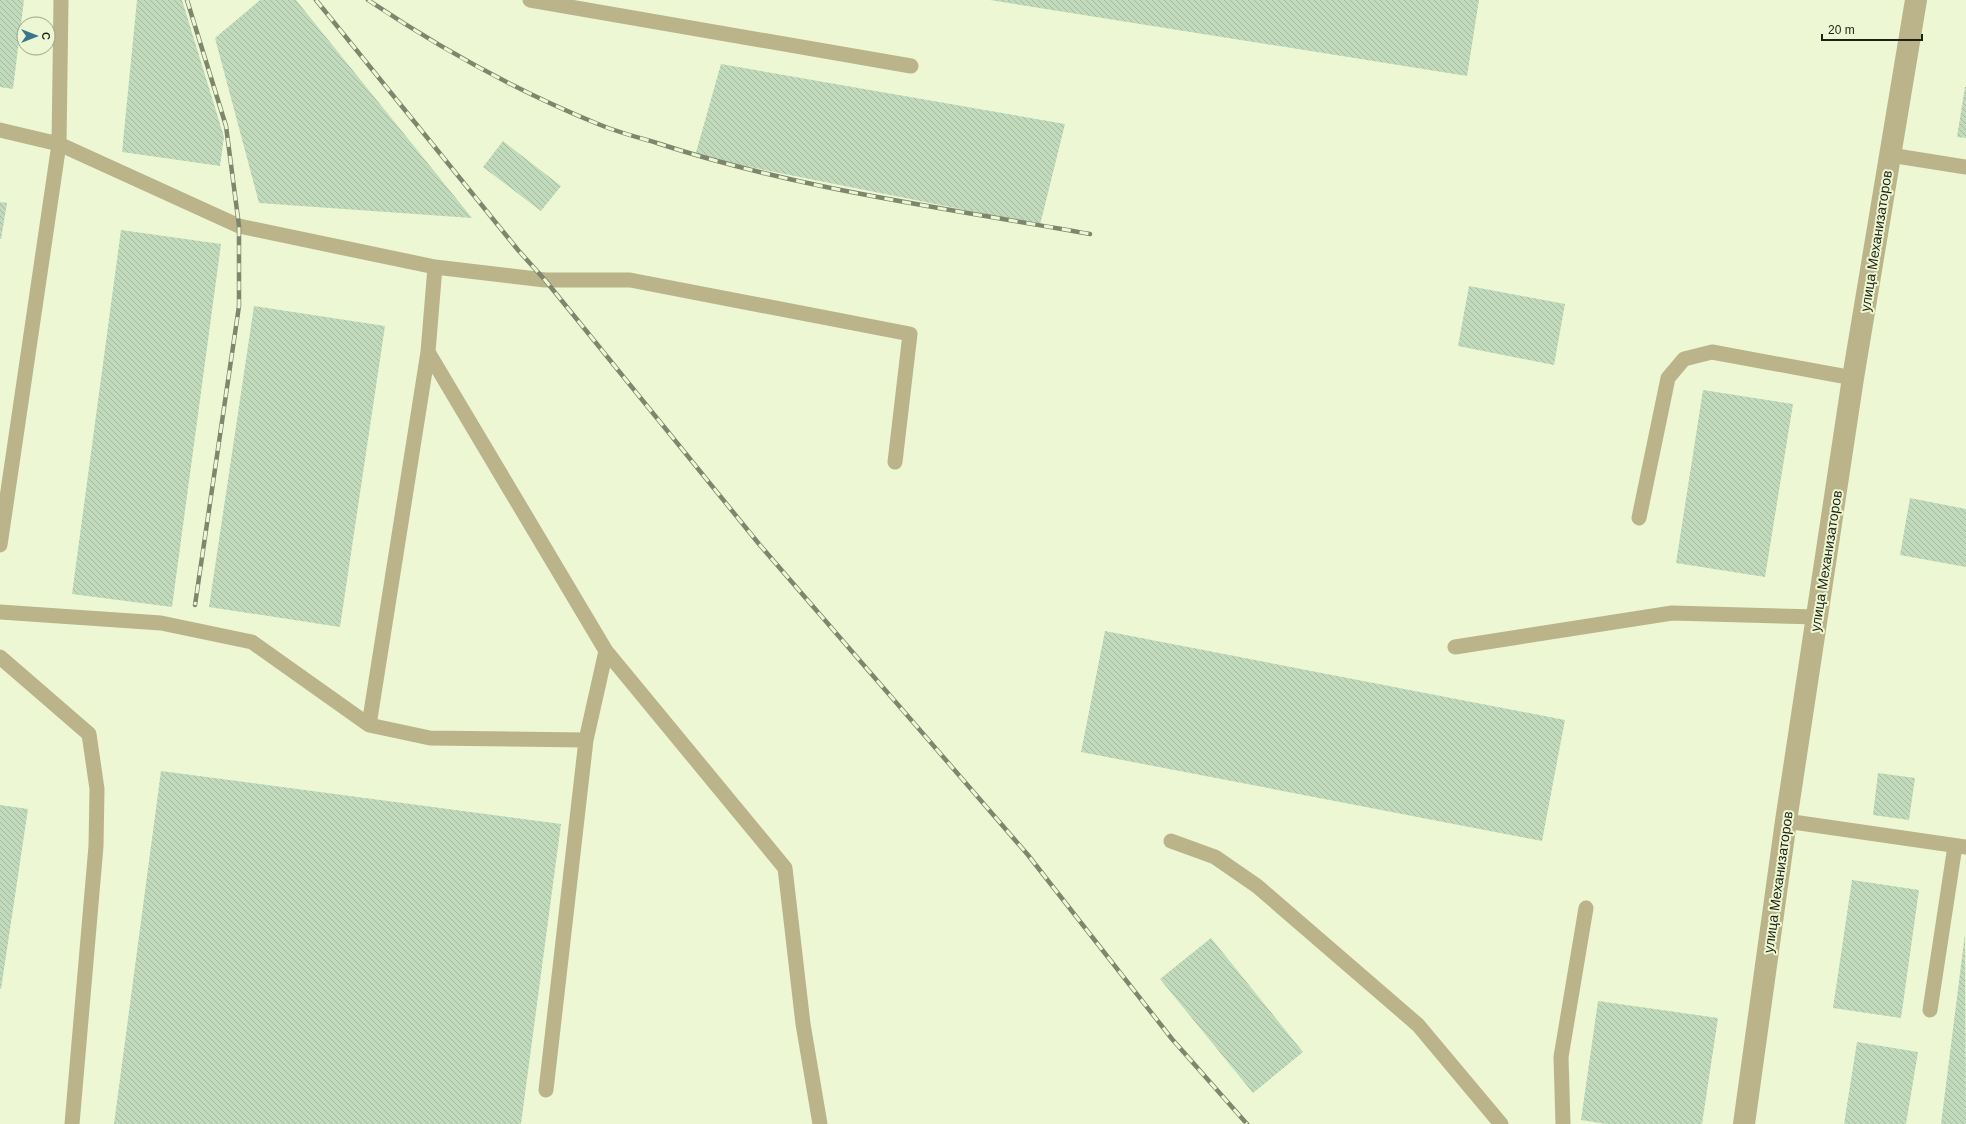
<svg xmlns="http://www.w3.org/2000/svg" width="1966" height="1124" viewBox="0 0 1966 1124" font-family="Arial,sans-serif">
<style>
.building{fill:url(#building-back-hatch)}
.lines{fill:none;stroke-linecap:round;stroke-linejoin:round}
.service{stroke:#bbb48a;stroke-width:15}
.minor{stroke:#bbb48a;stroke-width:22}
.rail-casing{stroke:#7f866e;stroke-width:4.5}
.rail{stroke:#edf7d3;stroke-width:3;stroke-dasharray:9;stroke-linecap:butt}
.labels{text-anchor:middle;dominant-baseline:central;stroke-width:4;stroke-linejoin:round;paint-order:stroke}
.street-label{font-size:14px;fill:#1e2214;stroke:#edf7d3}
</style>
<defs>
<pattern id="building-back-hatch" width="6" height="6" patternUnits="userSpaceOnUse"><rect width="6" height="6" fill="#c1dabc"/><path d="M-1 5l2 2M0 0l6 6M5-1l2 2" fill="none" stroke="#a5bba1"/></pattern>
</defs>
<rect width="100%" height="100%" fill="#edf7d3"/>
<path class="building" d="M0 0H24L13 89 0 87Z
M137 0H182L224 137 220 166 122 152Z
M260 0H296L472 218 259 203 215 38Z
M990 0H1479L1467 76Z
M721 64 1065 124 1040 225 695 156Z
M1965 87H1966V138L1957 137Z
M503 141 561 186 541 211 483 167Z
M0 202 7 203 1 239H0Z
M121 230 221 244 172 607 72 594Z
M1469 286 1565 304 1554 365 1458 346Z
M254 306 385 326 340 627 209 607Z
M1703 390 1793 404 1765 577 1676 563Z
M1910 498 1966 509V567L1900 555Z
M1105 631 1565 720 1542 841 1081 752Z
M161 771 561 824 521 1124H114Z
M1878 773 1915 778 1909 820 1873 815Z
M0 805 28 809 1 989H0Z
M1852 880 1919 890 1901 1018 1833 1008Z
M1965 934 1966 1124H1941Z
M1211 938 1303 1052 1253 1093 1160 979Z
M1598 1001 1718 1018 1702 1124H1606L1581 1120Z
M1857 1042 1918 1052 1906 1124H1844Z"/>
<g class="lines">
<path class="service" d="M530 0 911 66
M0 130 59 144 239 226 435 267 545 280H630L910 334 895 462
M1890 155 1966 167
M428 352 606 651
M1639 518 1668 378 1684 359 1712 352 1853 378
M0 545 59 144 61 0
M0 612 161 623 252 642 369 725 428 352 435 267
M1455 647 1672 613 1818 617
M0 657 89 734 97 789 96 846 72 1124
M369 725 430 738 586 740 606 651 785 868 803 1024 820 1124
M1786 821 1966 847
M1171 841 1215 857 1257 886 1418 1025 1501 1124
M1930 1010 1955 846
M546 1090 586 740
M1563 1124 1561 1057 1586 908"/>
<path class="minor" d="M1744 1124 1786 821 1853 378 1916 0"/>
<defs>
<path id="rail" d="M187 0 226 126 239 226V306L195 605
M316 0 518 250 545 280 759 544 1028 855 1172 1039 1247 1124
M368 0C441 49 517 91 598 124 617 132 637 137 657 143 797 189 945 208 1090 234"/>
</defs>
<use href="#rail" class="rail-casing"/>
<use href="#rail" class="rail"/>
</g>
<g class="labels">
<g class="street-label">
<text transform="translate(1876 241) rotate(-81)">улица Механизаторов</text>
<text transform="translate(1826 561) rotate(-81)">улица Механизаторов</text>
<text transform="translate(1778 882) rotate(-82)">улица Механизаторов</text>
</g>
</g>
<g transform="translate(36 36) rotate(90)"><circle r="19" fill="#edf7d3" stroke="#9aa287"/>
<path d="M0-3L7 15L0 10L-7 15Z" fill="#39788c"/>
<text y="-6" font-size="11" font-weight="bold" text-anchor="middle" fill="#1e2214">С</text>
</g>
<path d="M1822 34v6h100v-6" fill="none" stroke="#1e2214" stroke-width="2"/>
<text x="1828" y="34" font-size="12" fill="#1e2214" stroke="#edf7d3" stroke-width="3" paint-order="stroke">20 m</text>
</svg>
